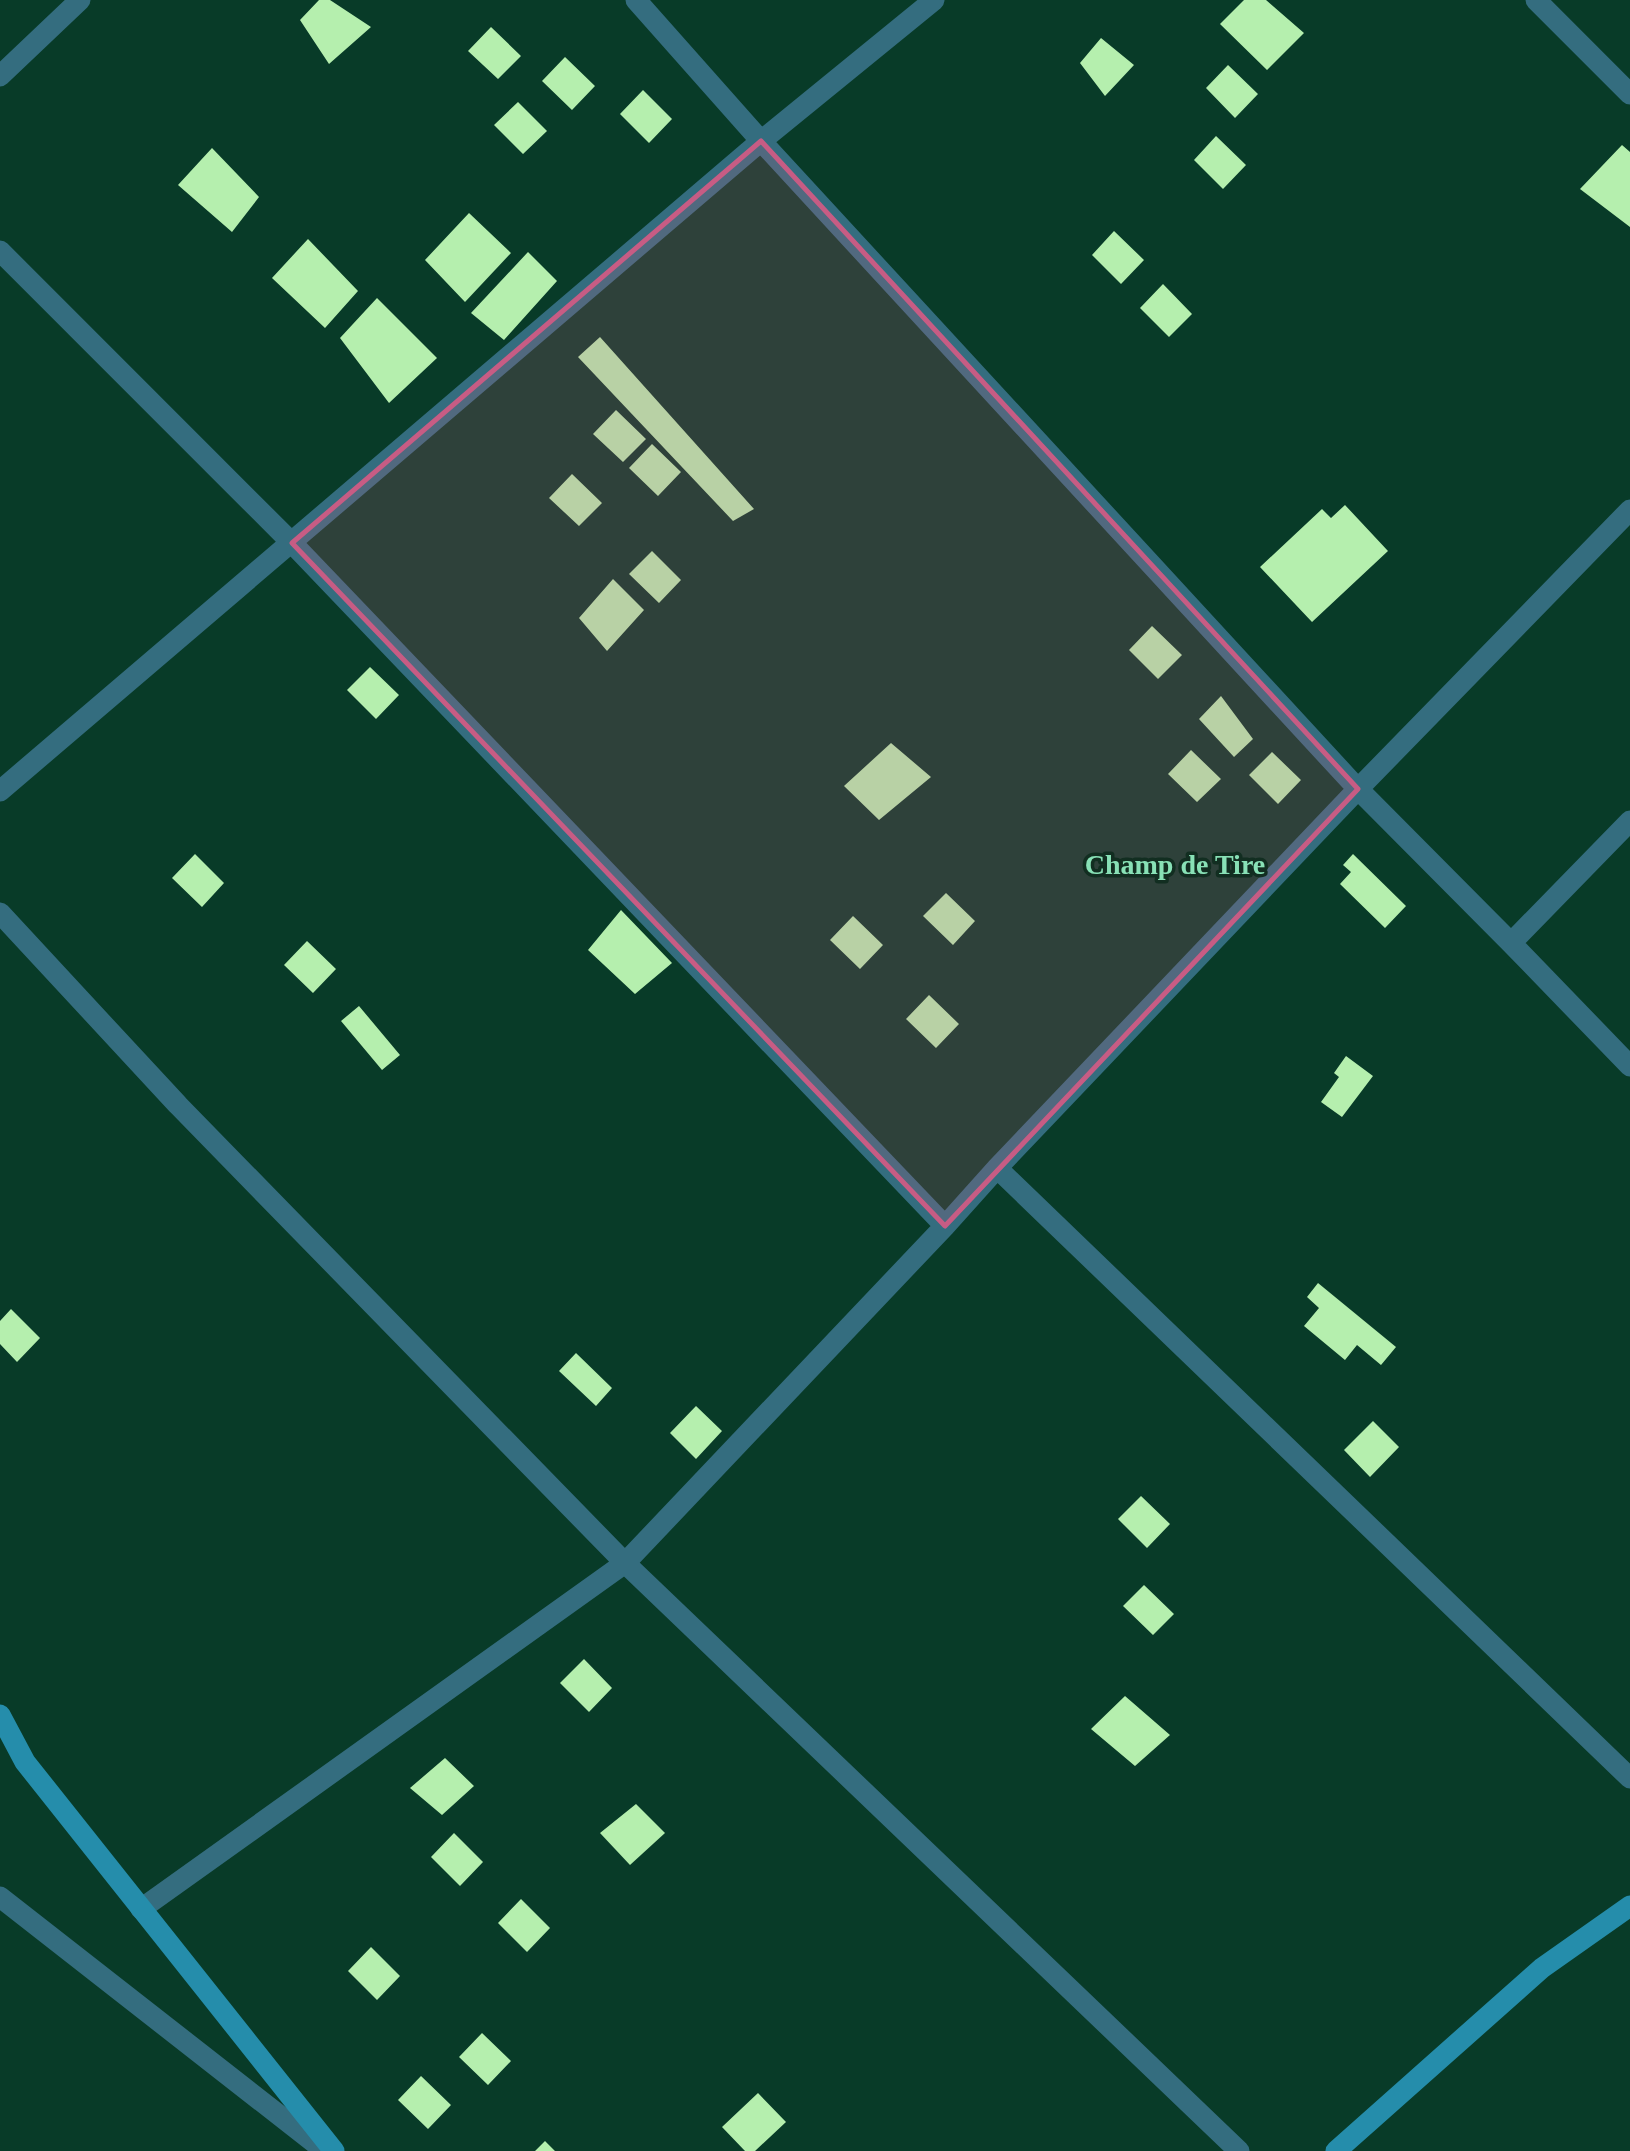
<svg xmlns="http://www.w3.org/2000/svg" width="1630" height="2151" viewBox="0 0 1630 2151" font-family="'Times New Roman',serif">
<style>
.building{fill:#b5efae}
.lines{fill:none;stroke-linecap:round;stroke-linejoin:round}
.street{stroke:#346d7f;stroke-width:21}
.secondary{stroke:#258dab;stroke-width:21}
.marked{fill:#c75c84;fill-opacity:0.2;stroke:#c75c84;stroke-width:5;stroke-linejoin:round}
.labels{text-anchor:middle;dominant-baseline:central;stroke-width:7;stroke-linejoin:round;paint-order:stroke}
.district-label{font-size:28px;font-weight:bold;fill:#88e1b6;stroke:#122e21}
</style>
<rect width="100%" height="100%" fill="#083b28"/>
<path class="building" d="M319 0H330L371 27 329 64 300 20Z
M1244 0H1266L1304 33 1267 70 1220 24Z
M491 27 521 56 498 79 468 51Z
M1101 38 1134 65 1105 96 1080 63Z
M565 57 595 86 572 110 542 81Z
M1228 65 1258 94 1235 118 1206 88Z
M643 90 672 119 649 143 620 114Z
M518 102 547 131 523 154 494 125Z
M1216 136 1246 165 1223 189 1194 160Z
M1622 145 1630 152V227L1580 189Z
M212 148 259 197 232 232 178 185Z
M469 213 511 253 465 302 425 260Z
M1114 231 1144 260 1121 284 1092 255Z
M308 239 358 291 325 328 272 278Z
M528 252 557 281 504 340 471 313Z
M1163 284 1192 314 1169 337 1140 308Z
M377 298 437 358 389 403 340 338Z
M600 337 754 509 733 521 578 357Z
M616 410 646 439 623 462 593 434Z
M652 444 681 472 658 496 629 468Z
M572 474 602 503 579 526 549 498Z
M1345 505 1388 551 1312 622 1260 567 1322 509 1331 518Z
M652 551 681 580 659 603 629 574Z
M613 579 644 610 607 651 579 618Z
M1152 626 1182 655 1158 679 1129 650Z
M370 667 399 695 376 719 347 690Z
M1221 696 1253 739 1234 757 1199 719Z
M891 743 931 777 879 820 844 786Z
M1191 750 1221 779 1197 802 1168 774Z
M1272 752 1301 780 1278 804 1249 775Z
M195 854 224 883 202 907 172 878Z
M1353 854 1406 906 1385 928 1340 884 1351 872 1343 865Z
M946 893 975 921 953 945 923 916Z
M621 910 672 963 635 994 588 950Z
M853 916 883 945 860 969 830 940Z
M307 941 336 969 313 993 284 965Z
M929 995 959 1024 936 1048 906 1019Z
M359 1006 400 1055 382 1070 341 1021Z
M1346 1056 1373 1076 1342 1117 1321 1102 1339 1077 1334 1073Z
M1318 1283 1396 1347 1381 1365 1357 1345 1345 1360 1304 1326 1319 1308 1307 1297Z
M11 1309 40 1338 17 1362 0 1344V1321Z
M576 1353 612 1388 596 1406 559 1371Z
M696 1406 722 1431 696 1459 670 1433Z
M1373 1421 1399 1447 1370 1477 1344 1450Z
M1141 1496 1170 1524 1147 1548 1118 1519Z
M1144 1585 1174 1614 1153 1635 1123 1606Z
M584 1659 612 1688 589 1712 560 1683Z
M1125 1696 1170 1735 1135 1766 1091 1729Z
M445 1758 474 1786 442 1815 410 1788Z
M636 1804 665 1833 630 1865 600 1833Z
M454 1833 483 1862 460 1886 431 1857Z
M521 1899 550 1928 527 1952 498 1923Z
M371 1947 400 1976 377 2000 348 1971Z
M482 2033 511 2061 488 2085 459 2057Z
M421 2076 451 2105 428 2129 398 2100Z
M758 2093 786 2122 755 2151H745L722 2127Z
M545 2141 555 2151H535Z"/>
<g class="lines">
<path class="street" d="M636 0 761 141 1358 789 1511 943 1630 1066
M1536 0 1630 94
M0 76 80 0
M0 251 292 543 945 1226
M0 791 761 141 934 0
M0 913 178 1105 625 1563 1239 2151
M1511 943 1630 821
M997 1168 1630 1778
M0 1897 325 2151
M141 1909 625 1563 945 1226 997 1168 1358 789 1630 510"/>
<path class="secondary" d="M0 1715 25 1762 334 2151
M1336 2151 1542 1968 1630 1906"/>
</g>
<path class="marked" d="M761 141 1358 789 945 1226 292 543Z"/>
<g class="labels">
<g class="district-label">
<text x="1175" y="864">Champ de Tire</text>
</g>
</g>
</svg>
